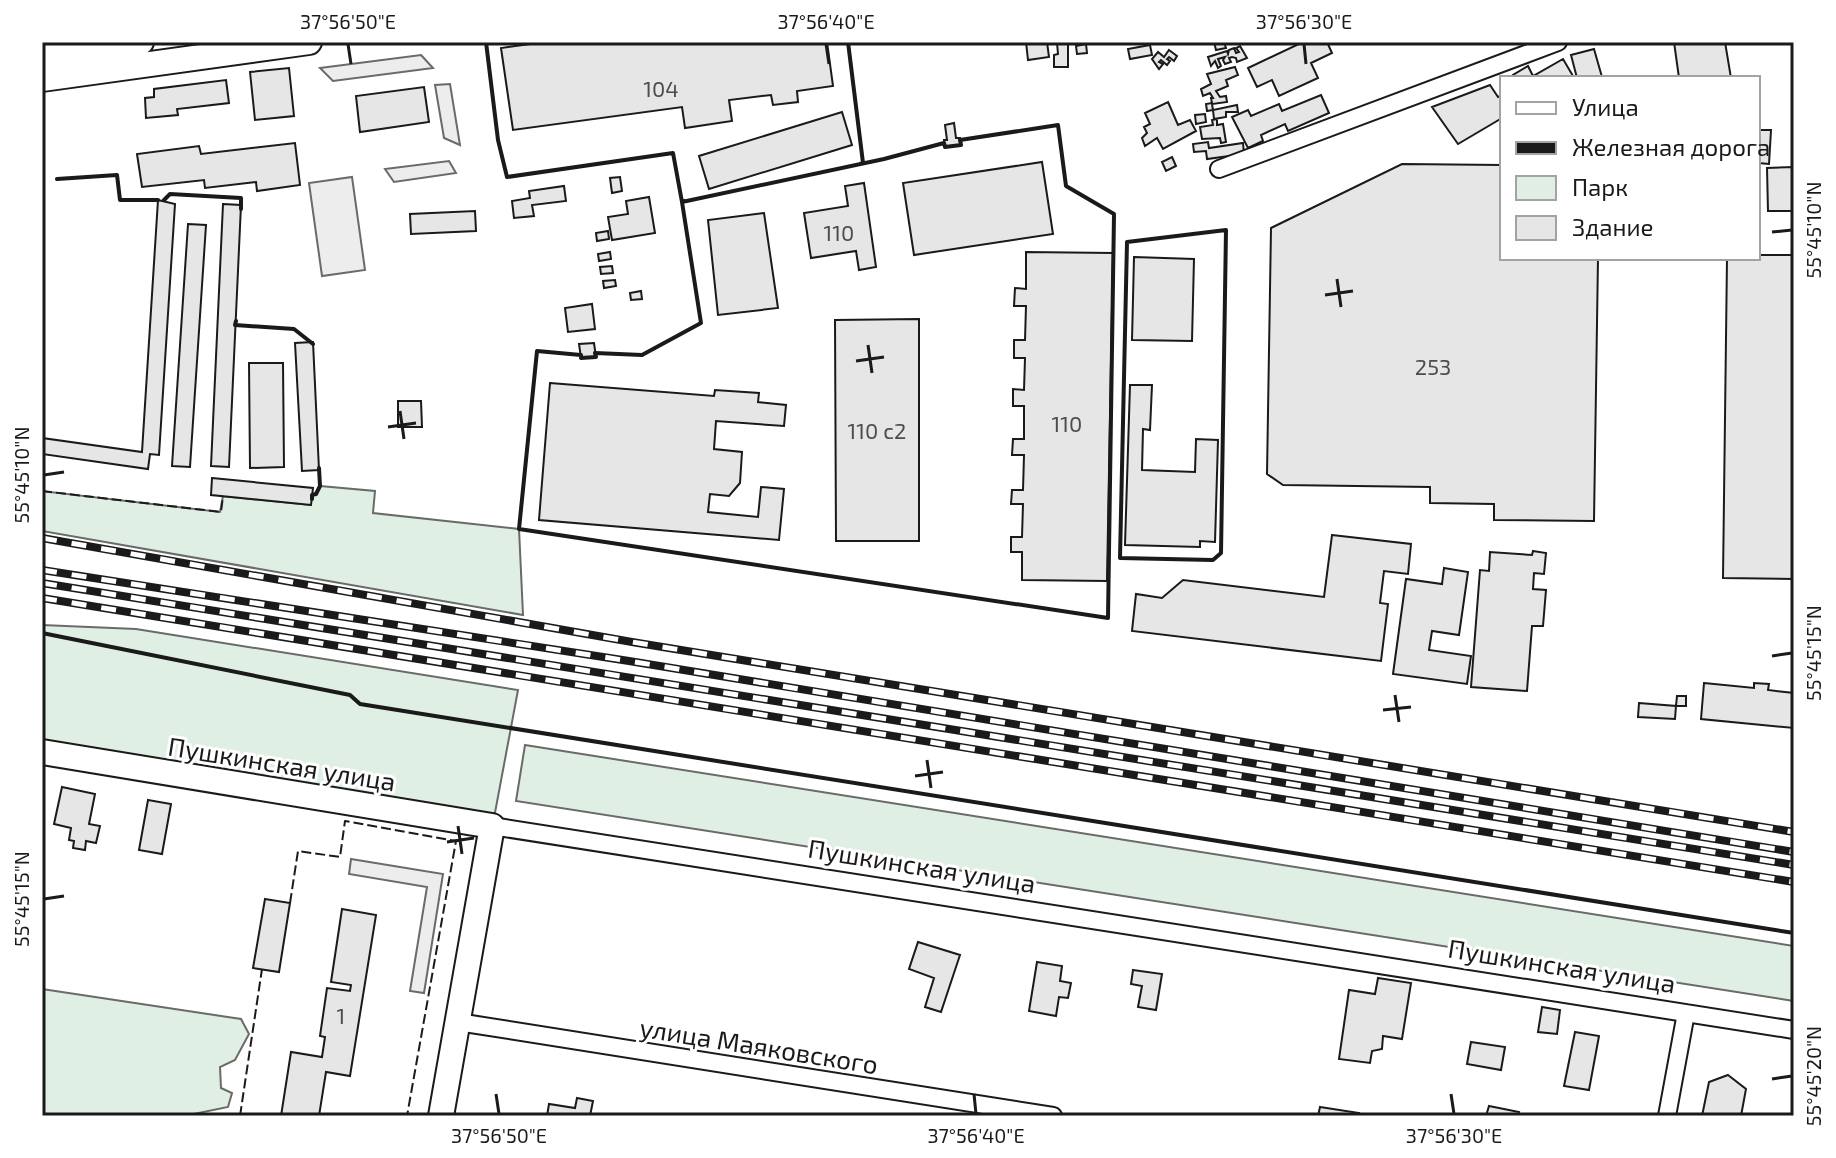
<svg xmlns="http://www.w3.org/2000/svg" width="1836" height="1158" viewBox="0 0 1836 1158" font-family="'Exo 2',sans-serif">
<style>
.green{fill:#e0efe3;stroke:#6a6a6a;stroke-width:2}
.parking{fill:#ededed;stroke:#6a6a6a;stroke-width:2}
.building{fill:#e6e6e6;stroke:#1a1a1a;stroke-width:2}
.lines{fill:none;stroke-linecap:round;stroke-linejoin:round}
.street-casing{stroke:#1a1a1a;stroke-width:20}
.secondary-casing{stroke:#1a1a1a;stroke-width:28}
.street{stroke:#fff;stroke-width:16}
.secondary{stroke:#fff;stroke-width:24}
.rail-casing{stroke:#1a1a1a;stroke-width:8}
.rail{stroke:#fff;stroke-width:5;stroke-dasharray:15;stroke-linecap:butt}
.fence{stroke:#1a1a1a;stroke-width:2;stroke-dasharray:10 4;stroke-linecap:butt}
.wall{stroke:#1a1a1a;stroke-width:4}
.ticks{fill:none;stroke:#1a1a1a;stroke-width:3}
.labels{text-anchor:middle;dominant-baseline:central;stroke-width:6;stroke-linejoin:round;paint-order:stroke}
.number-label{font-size:22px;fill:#4d4d4d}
.street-label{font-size:26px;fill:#1a1a1a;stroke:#fff}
.neatline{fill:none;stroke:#1a1a1a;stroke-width:3}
.ticks-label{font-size:20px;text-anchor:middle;fill:#1a1a1a}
</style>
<rect width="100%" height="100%" fill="#fff"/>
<path class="green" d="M320 486 375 491 373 513 519 529 523 615 42 531V491L220 512 223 496 310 505 312 495 316 494Z
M42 625 136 629 518 690 494 818 42 743Z
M525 745 1794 946V1001L516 801Z
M42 989 241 1019 249 1034 235 1060 220 1067 221 1088 232 1093 228 1107 184 1116H42Z"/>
<path class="parking" d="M421 55 433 68 333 81 320 68Z
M450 84 460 145 444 138 435 85Z
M449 161 456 173 394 182 385 169Z
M352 177 365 270 322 276 309 183Z
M351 859 443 874 424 993 410 991 427 887 349 874Z"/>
<path class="building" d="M545 42H827L833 86 797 91 798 102 773 105 771 95 729 100 732 121 685 128 682 107 513 130 501 48Z
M1026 42H1047L1049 57 1028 60Z
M1068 42V67H1054V55L1058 54 1057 43Z
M1214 42H1224L1226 48 1216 50Z
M1303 42H1327L1332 53 1311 63 1318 78 1279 96 1272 80 1257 87 1248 68Z
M1674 42H1725L1731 78H1679Z
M1086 44 1087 53 1077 54 1076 46Z
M1150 45 1152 55 1130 59 1128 49Z
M1240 46 1247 58 1237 62 1236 58 1232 57 1229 58 1231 62 1225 64 1223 60 1225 57 1218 59 1221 66 1218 68 1215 61 1211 66 1208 57 1227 51 1228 54 1229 50 1234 48 1236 53 1239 52 1236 48Z
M1594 49 1602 77 1577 78 1571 55Z
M1169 50 1177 56 1174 61 1169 57 1167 59 1170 61 1167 65 1161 60 1159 62 1163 64 1159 69 1152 59 1158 52 1164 57Z
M1563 59 1573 76 1569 78H1514L1513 75 1528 66 1533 76Z
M1235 67 1238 75 1226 80 1228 86 1216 91 1220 97 1226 96 1227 102 1212 104 1213 110 1207 111 1206 104 1212 103 1211 98H1213L1210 93 1203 96 1201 89 1211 84 1207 74Z
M289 68 294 116 255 120 250 72Z
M226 80 229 103 177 109 178 115 146 118 145 98 154 97V89Z
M1490 85 1498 97 1502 95V118L1458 144 1432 107Z
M424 87 429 122 360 132 356 96Z
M1321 95 1329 113 1288 131 1285 124 1261 135 1263 141 1248 148 1232 117 1248 110 1251 116 1279 104 1282 111Z
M1168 102 1178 125 1190 120 1196 131 1163 149 1157 138 1145 146 1142 138 1147 133 1144 127 1150 124 1145 113Z
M1237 105 1238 112H1226V117L1214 119 1213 110Z
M842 112 852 145 709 189 699 156Z
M1205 114 1206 122 1196 124 1195 115Z
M1217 119V125L1223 124 1226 142 1221 143 1220 138 1202 139 1200 127 1213 125 1212 120Z
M954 123 956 138H960L961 145 945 147 944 140H947L945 125Z
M1758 130H1771L1769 164 1758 163Z
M1208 142 1209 148 1243 143 1244 154 1207 159 1206 151 1194 152 1193 144Z
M295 143 300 185 257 191 256 182 205 188 204 180 142 187 137 154 199 146 201 154Z
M1172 157 1176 166 1166 171 1162 162Z
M1042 162 1053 234 914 255 903 183Z
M1402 164 1502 165V258H1598L1594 521 1494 520V504L1430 503V487L1283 485 1267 474 1271 228Z
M1794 167V211H1768L1767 168Z
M620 177 622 191 612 193 610 178Z
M864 183 876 267 859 270 856 251 811 258 804 213 848 206 845 186Z
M564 186 566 201 532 205 534 216 514 218 512 201 530 198 529 191Z
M649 197 655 233 612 240 608 217 628 214 626 201Z
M158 200 175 204 159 455 150 454 148 469 42 454V438L142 452Z
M223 204 241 205 229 467 211 466Z
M475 211 476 231 411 234 410 214Z
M764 213 778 308 718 315 708 220Z
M188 224 206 225 190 467 172 466Z
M608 231 609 239 597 241 596 233Z
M610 252 611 259 599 261 598 254Z
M1026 252 1113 253 1107 581 1022 580V552H1011V537H1022L1023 504H1011L1012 490H1023L1024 455H1012L1013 439H1024V406H1013V389L1024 390 1025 358H1014V340H1025L1026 306H1014L1015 288 1026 289Z
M1758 255H1794V579L1723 578 1727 258H1758Z
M1134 257 1194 259 1192 341 1132 340Z
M612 266 613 273 601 274 600 267Z
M615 280 616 286 604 288 603 281Z
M641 291 642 299 631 300 630 293Z
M592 304 595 329 568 332 565 308Z
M919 319V541H836L835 320Z
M313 342 319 470 302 471 295 343Z
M594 343 596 357 581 358 579 344Z
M249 363H283L284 467 250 468Z
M550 383 714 396 715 390 759 393 758 402 786 405 784 426 716 421 714 449 742 452 740 483 729 496 710 494 708 512 758 517 761 487 784 489 779 540 539 520Z
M1130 385H1152L1150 430 1143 429 1142 470 1195 472 1196 439 1218 440 1215 542 1200 541V547L1125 545Z
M398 401H421L422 427H398Z
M212 478 313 488 311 505 211 495Z
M1332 535 1411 544 1408 574 1384 571 1380 603 1388 604 1381 661 1132 631 1136 594 1162 598 1183 580 1324 597Z
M1533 551 1546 553 1544 574 1534 573 1533 589 1546 590 1543 626H1532L1527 691 1471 687 1480 570 1489 571 1490 552 1532 555Z
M1444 568 1468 572 1459 635 1432 631 1429 650 1471 656 1467 684 1393 674 1406 579 1442 584Z
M1704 683 1754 688V683L1769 684 1768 690 1794 693V728L1701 719Z
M1677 696H1686V706H1676Z
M1639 703 1676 706 1675 719 1638 717Z
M62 787 95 794 89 824 100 826 96 843 86 841 85 850 73 848 74 841 69 840 71 828 54 824Z
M148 800 171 804 162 854 139 850Z
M265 899 290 903 279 972 253 968Z
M342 909 376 915 350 1076 326 1072 319 1116H281L291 1052 322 1057 325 1037 320 1036 327 988 350 991 351 985 331 982Z
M918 942 960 955 941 1012 925 1007 934 978 909 969Z
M1037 962 1062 966 1060 981 1071 983 1068 998 1059 997 1056 1016 1029 1011Z
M1133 970 1162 974 1156 1010 1138 1007 1142 986 1131 984Z
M1378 978 1411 983 1402 1039 1383 1036 1382 1049 1372 1051 1370 1063 1339 1059 1349 990 1375 994Z
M1542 1007 1560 1010 1557 1034 1538 1032Z
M1575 1032 1599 1036 1589 1090 1564 1086Z
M1471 1042 1505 1047 1501 1070 1467 1064Z
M1728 1075 1746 1089 1741 1116H1702L1709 1082Z
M577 1098 593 1101 590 1116H547L549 1104 575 1108Z
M1489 1106 1519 1112 1518 1116H1486Z
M1320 1107 1359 1113 1358 1116H1318Z"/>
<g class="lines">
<defs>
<path id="street" d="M1219 169 1558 42
M492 826 1794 1030
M458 1022 1053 1116
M1667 1116 1686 1013"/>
<path id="secondary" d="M42 56 141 42
M42 79 309 42
M42 752 492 826 441 1116"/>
</defs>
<use href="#street" class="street-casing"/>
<use href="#secondary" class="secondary-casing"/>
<use href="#street" class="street"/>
<use href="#secondary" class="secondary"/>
<defs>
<path id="rail" d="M42 538 632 642 1794 832
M42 570 629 661 1794 852
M42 583 1794 865
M42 598 1794 882"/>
</defs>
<use href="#rail" class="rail-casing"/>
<use href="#rail" class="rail"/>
<path class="fence" d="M42 491 221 512 223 496
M290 903 298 851 340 857 345 821 456 841 407 1116
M240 1116 262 969"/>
<path class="wall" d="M486 42 498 140 507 177 673 153 682 202 684 201
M848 42 863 163 860 164
M1058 125 1066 186 1114 214 1108 618 519 529 537 351 581 355V358L596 357 595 353 642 355 701 323 682 202 884 159 944 143 945 147 961 145 960 140Z
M57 179 117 175 120 200H158
M164 200 170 194 241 198V209
M1226 230 1221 553 1213 560 1120 558 1127 242Z
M236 321 235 325 294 329 313 344
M312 499V495L316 494 320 486 319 468
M42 633 350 695 360 704 1794 933"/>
</g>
<path class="ticks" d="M348 44 351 64M826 44 829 64M1304 44 1306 64M1772 232 1792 230M1337 279 1341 307M1325 295 1353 291M868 345 872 373M856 361 884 357M400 411 404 439M388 427 416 423M44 475 64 472M1772 656 1792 653M1395 695 1399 722M1383 710 1411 707M927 760 931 788M915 776 943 772M458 826 462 854M447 842 474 838M44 899 64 896M1772 1079 1792 1076M496 1094 499 1114M974 1094 976 1114M1451 1094 1454 1114"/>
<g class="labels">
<g class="number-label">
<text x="661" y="88">104</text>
<text x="839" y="232">110</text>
<text x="1433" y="366">253</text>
<text x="1067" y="423">110</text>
<text x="877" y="430">110 с2</text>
<text x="341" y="1015">1</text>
</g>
<g class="street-label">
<text transform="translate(282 763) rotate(9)">Пушкинская улица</text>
<text transform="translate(922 865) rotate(9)">Пушкинская улица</text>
<text transform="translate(1562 965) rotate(9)">Пушкинская улица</text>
<text transform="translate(759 1045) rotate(9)">улица Маяковского</text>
</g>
</g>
<rect width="1836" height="1158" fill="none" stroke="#ffffff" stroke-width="88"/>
<rect x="1500" y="76" width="260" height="184" fill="#ffffff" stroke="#a3a3a3" stroke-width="2"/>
<rect x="1516" y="102" width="40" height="12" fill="#ffffff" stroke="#a3a3a3" stroke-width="2"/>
<text x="1572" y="116" font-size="24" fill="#1a1a1a">Улица</text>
<rect x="1516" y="142" width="40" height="12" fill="#1a1a1a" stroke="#a3a3a3" stroke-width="2"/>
<text x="1572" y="156" font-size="24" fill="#1a1a1a">Железная дорога</text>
<rect x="1516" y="176" width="40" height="24" fill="#e0efe3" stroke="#a3a3a3" stroke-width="2"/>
<text x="1572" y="196" font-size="24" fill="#1a1a1a">Парк</text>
<rect x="1516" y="216" width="40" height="24" fill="#e6e6e6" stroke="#a3a3a3" stroke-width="2"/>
<text x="1572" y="236" font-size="24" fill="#1a1a1a">Здание</text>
<rect x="44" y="44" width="1748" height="1070" class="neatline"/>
<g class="ticks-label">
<text x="348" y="29">37°56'50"E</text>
<text x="826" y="29">37°56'40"E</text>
<text x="1304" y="29">37°56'30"E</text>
<text transform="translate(1814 230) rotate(-90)" y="7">55°45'10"N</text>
<text transform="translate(22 475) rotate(-90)" y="7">55°45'10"N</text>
<text transform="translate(1814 653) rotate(-90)" y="7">55°45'15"N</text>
<text transform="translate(22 899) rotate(-90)" y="7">55°45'15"N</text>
<text transform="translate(1814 1076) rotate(-90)" y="7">55°45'20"N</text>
<text x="499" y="1143">37°56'50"E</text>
<text x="976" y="1143">37°56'40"E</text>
<text x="1454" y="1143">37°56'30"E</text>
</g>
</svg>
